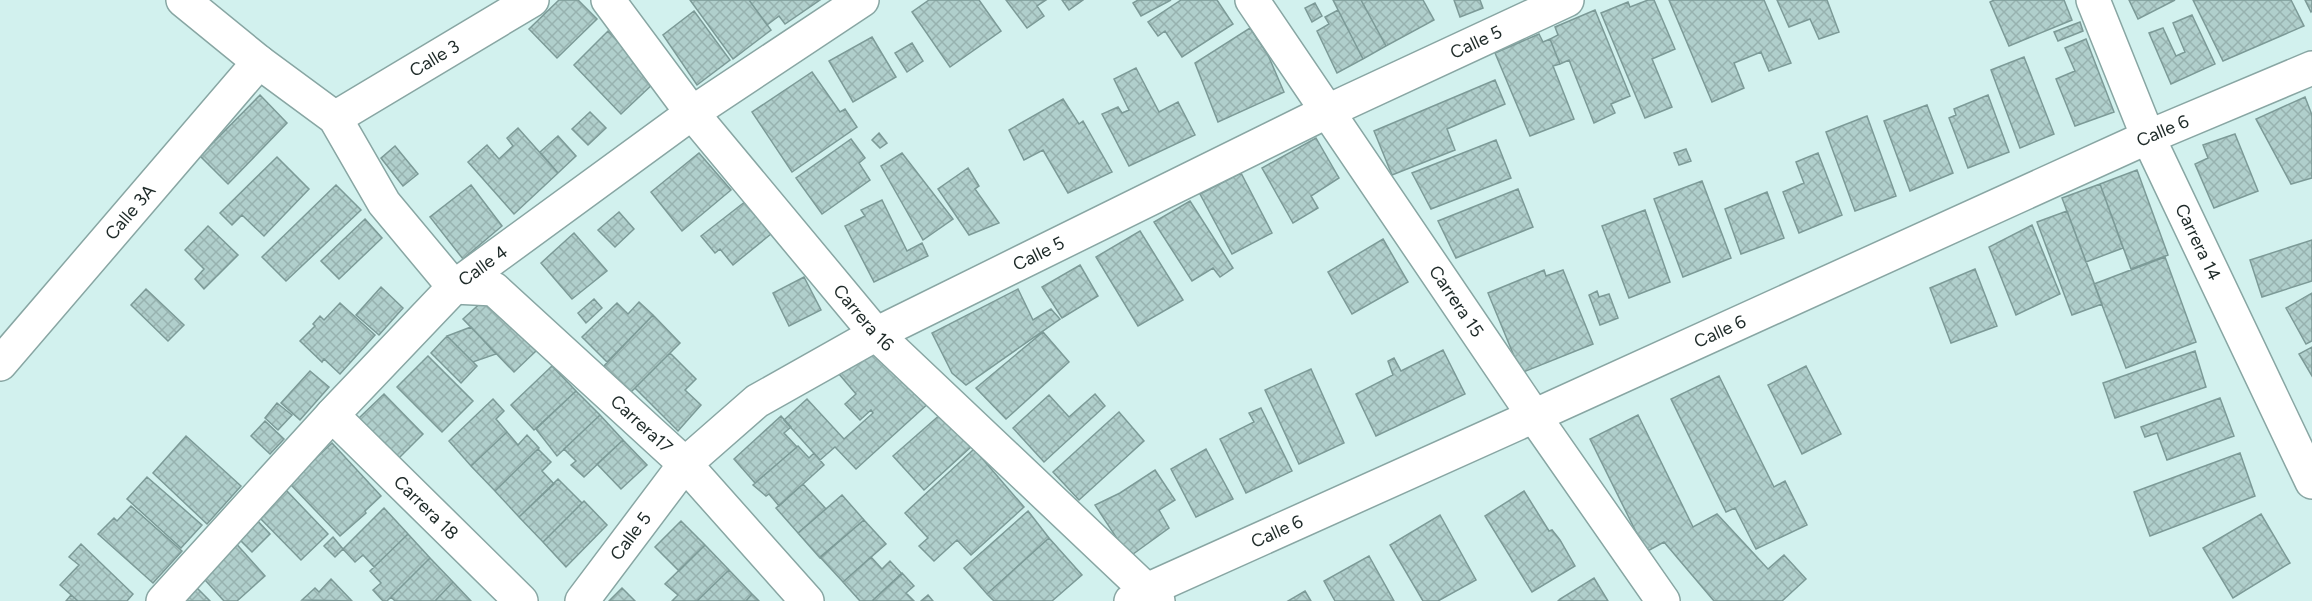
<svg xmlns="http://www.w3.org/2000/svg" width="2312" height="601" viewBox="0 0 2312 601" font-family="Figtree,sans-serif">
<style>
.building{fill:url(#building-cross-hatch);stroke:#7c9a97;stroke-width:1.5}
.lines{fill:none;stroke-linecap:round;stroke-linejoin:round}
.street-casing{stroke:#88a6a3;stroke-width:36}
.street{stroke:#fff;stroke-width:33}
.labels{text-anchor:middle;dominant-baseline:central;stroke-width:4.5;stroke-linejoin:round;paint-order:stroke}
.street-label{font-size:18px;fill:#1e2a28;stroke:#dffffb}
</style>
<defs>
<pattern id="building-cross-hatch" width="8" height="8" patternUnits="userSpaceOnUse" patternTransform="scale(1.5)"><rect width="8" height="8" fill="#b0cfcc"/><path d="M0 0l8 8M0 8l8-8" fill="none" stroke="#97b2af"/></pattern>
</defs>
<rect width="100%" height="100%" fill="#d2f1ee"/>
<path class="building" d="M559 0H578L597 19 557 58 529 29Z
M690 0H749L771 30 733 59Z
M749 0H820L785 24 779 16 767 25Z
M929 0H979L1001 31 950 67 912 12Z
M1006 0H1046L1037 6 1044 16 1027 28Z
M1062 0H1083L1069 10Z
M1138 0H1171L1141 16 1133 3Z
M1181 0H1217L1233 24 1182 57 1165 31 1158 36 1148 22Z
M1333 0H1361L1386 46 1363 59Z
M1361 0H1423L1434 20 1386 46Z
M1454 0H1480L1483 8 1460 17Z
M1648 0H1654L1675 49 1652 59 1672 107 1645 118 1601 13 1628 2 1630 7Z
M1669 0H1764L1791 63 1769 71 1761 52 1734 63 1744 88 1712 102Z
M1777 0H1827L1839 32 1819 39 1810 19 1789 27Z
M1994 0H2064L2072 20 2009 46 1990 2Z
M2129 0H2175L2138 19Z
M2193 0H2291L2304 26 2223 61Z
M2305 0H2312V11L2311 12Z
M1315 3 1322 16 1312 22 1305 8Z
M1338 10 1363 59 1337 73 1317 31 1329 24 1325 17Z
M1595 10 1630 96 1611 104 1615 113 1594 123 1569 60 1560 64 1550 39 1558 35 1555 27Z
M694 11 730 60 697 85 663 35Z
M2192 15 2215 64 2171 84 2149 33 2163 28 2176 56 2185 52 2173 23Z
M2080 22 2083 31 2058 41 2054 32Z
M1250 28 1268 55 1284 92 1218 122 1195 63Z
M608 31 656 81 621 114 574 65Z
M1539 34 1543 42 1550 39 1560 64 1553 66 1574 119 1530 136 1495 53Z
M872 37 896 77 853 102 829 61Z
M2086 39 2114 112 2075 126 2056 79 2075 71 2065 48Z
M912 43 923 61 907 72 895 53Z
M2024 57 2054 134 2020 148 1991 70Z
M1136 68 1159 112 1178 102 1195 135 1129 166 1102 114 1118 107 1122 113 1129 110 1114 79Z
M812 72 840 112 845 109 857 127 792 172 752 112Z
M1495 80 1505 104 1447 129 1455 150 1392 175 1374 131Z
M260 95 287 123 228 184 200 156Z
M1988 95 2009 152 1968 168 1949 118 1956 115 1954 109Z
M2305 97 2312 115V178L2291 184 2256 119Z
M1063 99 1079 124 1083 121 1112 172 1068 193 1043 150 1024 160 1009 130Z
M1927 105 1953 173 1910 191 1884 121Z
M590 112 606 128 588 145 572 129Z
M1867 116 1896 196 1855 211 1826 132Z
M518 128 558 173 514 214 468 162 487 145 499 159 513 146 507 138Z
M879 133 887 143 880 148 872 140Z
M2235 134 2258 191 2214 208 2195 164 2208 158 2203 145Z
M558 136 576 156 558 173 540 152Z
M1316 138 1339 178 1311 196 1318 208 1293 223 1262 168Z
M851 139 865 158 859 163 870 180 822 214 796 178Z
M1496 140 1511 178 1431 209 1412 173Z
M395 146 418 174 403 186 381 158Z
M1686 149 1691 161 1679 165 1674 153Z
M699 153 731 190 682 231 651 192Z
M902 153 953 219 923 240 881 166Z
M1818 153 1842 215 1799 233 1783 192 1804 183 1796 162Z
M277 157 309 189 264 236 242 215 232 225 220 213Z
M968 168 979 186 975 189 999 223 969 235 938 189Z
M2137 170 2168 255 2131 269 2100 184Z
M1241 173 1272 233 1232 254 1200 194Z
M1702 181 1731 258 1683 277 1654 199Z
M2100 184 2123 248 2086 262 2062 198Z
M336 185 361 210 286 281 262 257Z
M471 185 502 226 463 259 430 217Z
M1518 189 1533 227 1456 258 1438 221Z
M1767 192 1784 238 1741 254 1725 209Z
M882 200 907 251 922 243 928 256 874 282 845 226 865 216 861 210Z
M746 201 771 234 733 265 720 249 715 253 701 236Z
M1190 201 1233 268 1220 277 1213 268 1192 281 1154 222Z
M1645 210 1670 282 1629 298 1602 226Z
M2067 211 2102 304 2072 315 2037 222Z
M619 212 634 229 615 247 598 230Z
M365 219 382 238 339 279 321 261Z
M2032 225 2060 294 2016 315 1989 247Z
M208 226 238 255 204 289 195 279 204 269 185 250Z
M1140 231 1183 300 1138 326 1096 257Z
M574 233 607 271 572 299 541 263Z
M1383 239 1408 282 1352 314 1328 272Z
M2312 240V281L2262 297 2250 260Z
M2165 257 2196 342 2126 368 2094 284Z
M1080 265 1098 296 1062 318 1042 287Z
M1975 269 1997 326 1951 343 1930 288Z
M1544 270 1546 276 1563 270 1593 344 1521 373 1488 293Z
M804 277 821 310 789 326 773 293Z
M381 287 403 308 379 335 356 315Z
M146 289 184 325 168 341 131 305Z
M1018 289 1033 320 1051 309 1060 319 966 385 952 373 932 333Z
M1597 291 1599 297 1609 294 1618 318 1600 325 1589 295Z
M2312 293V341L2306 344 2286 308Z
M485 299 537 350 514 372 463 319Z
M594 299 602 308 586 323 578 313Z
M639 302 653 315 607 362 582 337 617 303 628 314Z
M340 303 375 335 340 374 324 359 322 362 300 341 315 326 313 324 320 316 324 320Z
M653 315 680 343 630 393 602 368Z
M471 327 496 354 473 362 447 336Z
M1043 332 1069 362 1006 419 976 388Z
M447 336 477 366 461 383 431 353Z
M870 347 931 401 856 469 835 447 820 460 784 420 807 399 844 439 873 413 871 410 860 420 845 404 856 394 839 374Z
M2312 347V376L2299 354Z
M1443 350 1465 394 1376 436 1356 394 1393 375 1388 361 1394 358 1401 371Z
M2195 351 2206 387 2115 418 2103 383Z
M670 353 696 379 685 390 701 405 678 431 635 388Z
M428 356 473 401 442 432 397 387Z
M552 366 576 391 534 430 511 405Z
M1806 366 1841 434 1802 454 1768 385Z
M1311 369 1344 443 1299 464 1265 390Z
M310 371 329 387 300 420 281 403Z
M1719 376 1774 487 1785 481 1807 525 1756 549 1735 508 1726 512 1671 399Z
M576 391 600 415 557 456 536 429Z
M384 394 423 434 398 459 359 418Z
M1095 394 1105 406 1044 462 1013 428 1049 395 1069 417Z
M2220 398 2234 436 2167 460 2157 433 2145 437 2141 427Z
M493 399 504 411 496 419 507 432 471 466 449 441Z
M277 403 292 415 278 430 265 418Z
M1261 408 1292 471 1246 493 1220 439 1254 422 1249 413Z
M1119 412 1144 441 1079 500 1053 472Z
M942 413 972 446 924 490 893 456Z
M600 415 623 440 584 477 571 465 576 461 564 449Z
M1638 415 1693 527 1717 514 1768 569 1784 555 1806 579 1782 601H1714L1664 542 1646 552 1590 439Z
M781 416 791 427 784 433 797 447 755 483 734 459Z
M265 421 284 439 270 454 251 436Z
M507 432 518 445 527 435 539 448 495 491 471 466Z
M186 436 241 486 207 524 153 473Z
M623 440 647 465 621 489 597 464Z
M332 443 381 496 365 511 366 513 340 536 290 484 310 454 315 459Z
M798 446 809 458 814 453 824 465 779 506 769 494 766 496 753 485Z
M538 449 551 462 542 471 554 484 519 517 495 491Z
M974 449 1024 507 971 555 957 540 934 561 919 546 928 538 905 513Z
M1206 449 1233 499 1196 517 1171 469Z
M2240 453 2255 496 2150 536 2134 492Z
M1155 470 1175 500 1159 510 1169 528 1129 557 1095 505 1120 493Z
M147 477 202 525 181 548 127 499Z
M558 479 582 503 543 542 519 517Z
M803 484 826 509 798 533 776 508Z
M285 489 328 534 301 560 257 515Z
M1524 491 1549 531 1552 530 1560 540 1575 566 1532 592 1485 516Z
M842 495 864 520 820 558 798 533Z
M584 501 607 525 566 567 543 542Z
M131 506 182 551 153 583 98 534 114 518 117 521Z
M384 508 408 534 374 567 363 555 355 562 343 549Z
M1028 511 1049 538 987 594 964 568Z
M2261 514 2290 563 2233 598 2203 548Z
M1440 515 1476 580 1438 601H1423L1390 545Z
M254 517 270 534 252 552 235 535Z
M864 520 886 544 843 582 820 557Z
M681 521 705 545 679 571 655 547Z
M408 534 430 558 387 601H383L373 590 381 583 370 571Z
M333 537 343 549 335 557 324 546Z
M1049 538 1082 575 1052 601H994L987 594Z
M232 539 265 576 237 601H224L197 571Z
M81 544 133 594 127 601H78L60 585 79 565 69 557Z
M705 545 729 570 697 601H672L678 595 665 584Z
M1369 556 1394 601H1335L1324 581Z
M871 557 882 569 890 561 902 574 872 601H860L843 582Z
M430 558 453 582 435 601H395L391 597Z
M729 570 752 594 746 601H697Z
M902 573 914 586 906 593 914 601H872Z
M1594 578 1608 601H1558L1560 599Z
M331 579 352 601 302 600 315 588 319 592Z
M453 582 471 601H435Z
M197 588 210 601H184Z
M622 588 635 601H609Z
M1305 591 1311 601H1288Z
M752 594 759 601H746Z
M71 595 78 601H66Z
M928 595 933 601H921Z"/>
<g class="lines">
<defs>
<g id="street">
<path id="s1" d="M183 0 259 62 335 118 384 203 454 287 494 289 685 464 807 601"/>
<path id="s2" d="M608 0 692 113 876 334 1158 601"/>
<path id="s3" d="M1252 0 1534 416 1663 601"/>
<path id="s4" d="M2093 0 2148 137 2312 482"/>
<path id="s5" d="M335 118 532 0"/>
<path id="s6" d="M0 364 259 62"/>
<path id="s7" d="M332 415 521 601"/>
<path id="s8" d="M163 601 332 415 454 287 692 113 862 0"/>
<path id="s9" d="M582 601 685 464 757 401 876 334 1328 111 1567 0"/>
<path id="s10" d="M1131 601 1147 590 1534 416 2148 137 2312 68"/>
</g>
</defs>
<use href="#street" class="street-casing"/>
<use href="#street" class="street"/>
</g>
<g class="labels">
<g class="street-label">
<text stroke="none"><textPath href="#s9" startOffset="1071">Calle 5</textPath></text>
<text stroke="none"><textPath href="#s5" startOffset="116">Calle 3</textPath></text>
<text stroke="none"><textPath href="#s10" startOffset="1134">Calle 6</textPath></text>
<text stroke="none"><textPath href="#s6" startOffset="200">Calle 3A</textPath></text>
<text stroke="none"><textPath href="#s4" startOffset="264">Carrera 14</textPath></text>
<text stroke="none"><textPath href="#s9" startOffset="585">Calle 5</textPath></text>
<text stroke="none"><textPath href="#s8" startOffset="464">Calle 4</textPath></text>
<text stroke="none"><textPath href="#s3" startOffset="364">Carrera 15</textPath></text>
<text stroke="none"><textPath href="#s2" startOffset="408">Carrera 16</textPath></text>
<text stroke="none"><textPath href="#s10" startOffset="648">Calle 6</textPath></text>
<text stroke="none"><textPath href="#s1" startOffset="640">Carrera17</textPath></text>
<text stroke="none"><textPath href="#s7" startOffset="132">Carrera 18</textPath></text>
<text stroke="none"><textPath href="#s10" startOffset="162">Calle 6</textPath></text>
<text stroke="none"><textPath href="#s9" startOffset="81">Calle 5</textPath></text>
</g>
</g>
</svg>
